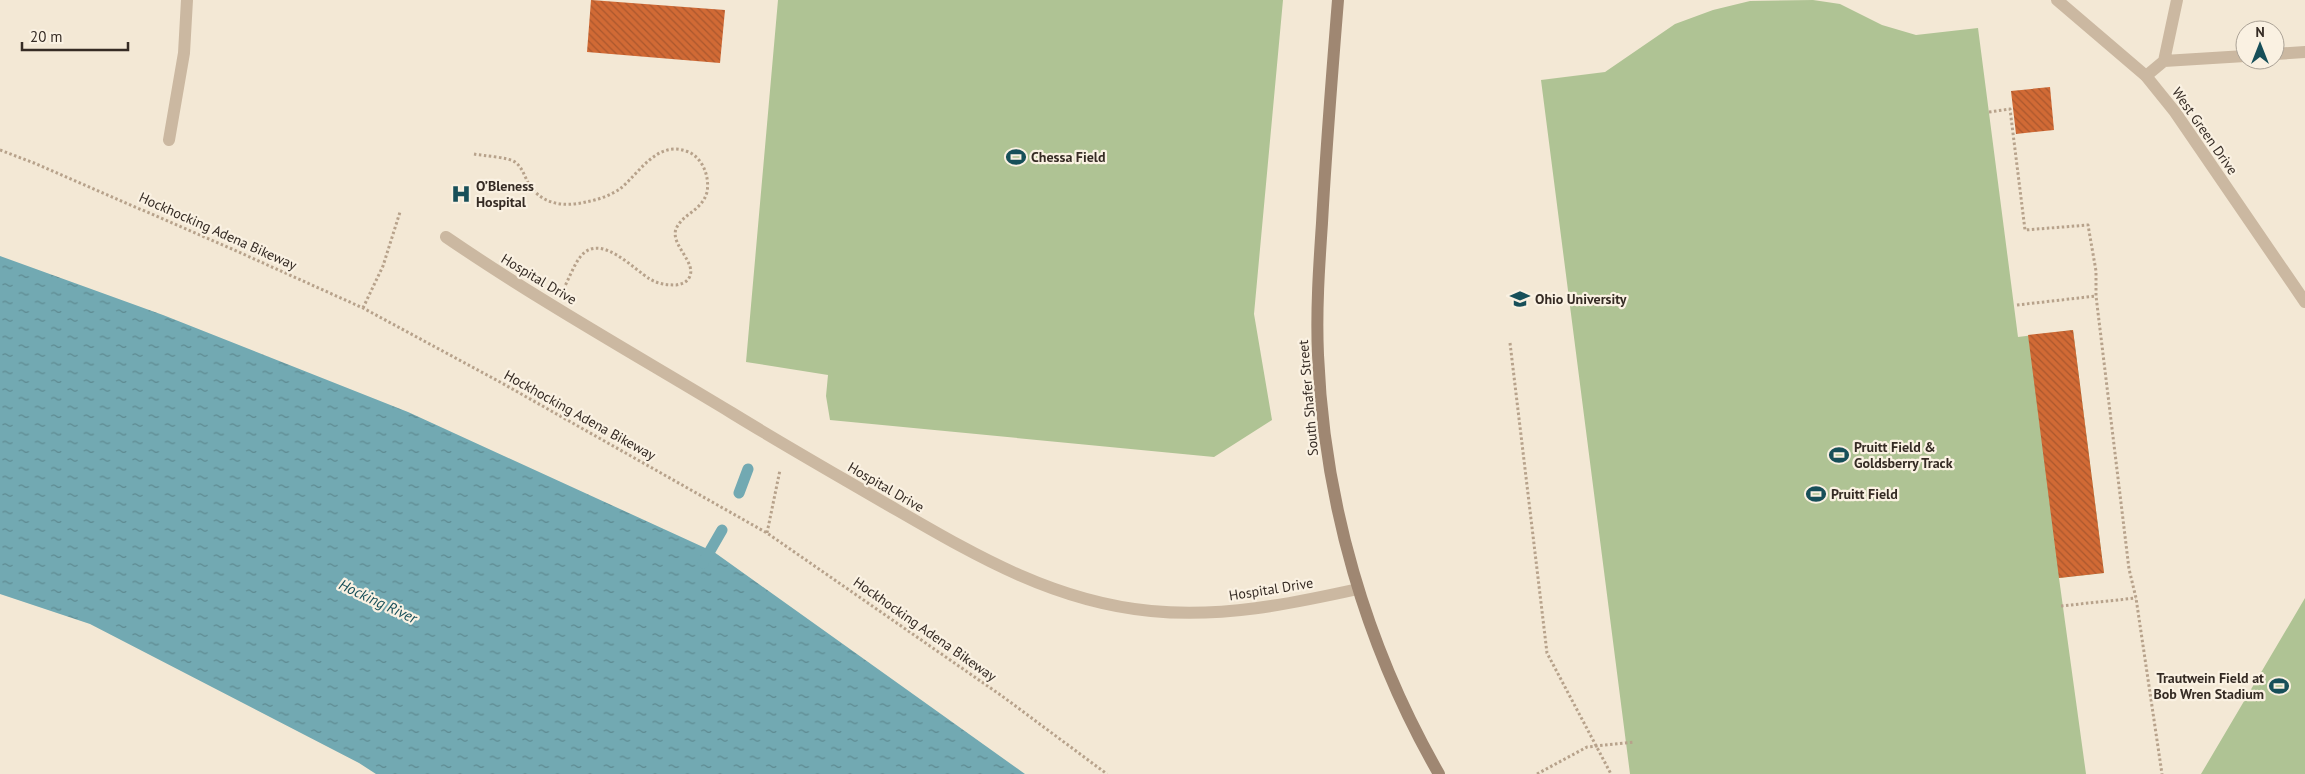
<svg xmlns="http://www.w3.org/2000/svg" width="2305" height="774" viewBox="0 0 2305 774" font-family="'PT Sans',sans-serif">
<style>
.pitch{fill:#afc394}
.water{fill:url(#water-ripples)}
.lines{fill:none;stroke-linecap:round;stroke-linejoin:round}
.stream{stroke:#72a9b2;stroke-width:11}
.building{fill:url(#building-back-hatch)}
.path{stroke:#b7a28b;stroke-width:3;stroke-dasharray:2.5 2.5;stroke-linecap:butt}
.lane{stroke:#cbb8a1;stroke-width:12}
.street{stroke:#cbb8a1;stroke-width:12}
.secondary{stroke:#9f8772;stroke-width:12}
.labels{text-anchor:middle;dominant-baseline:central;stroke-width:4.5;stroke-linejoin:round;paint-order:stroke}
.street-label{font-size:14px;fill:#352b24;stroke:#faf1e2}
.poi-label{font-size:14px;font-weight:bold;fill:#352b24;stroke:#faf1e2;text-anchor:start}
.water-label{font-size:15px;font-style:italic;fill:#174f59;stroke:#faf1e2}
</style>
<defs>
<pattern id="water-ripples" width="26" height="14" patternUnits="userSpaceOnUse" patternTransform="scale(1.25)"><rect width="26" height="14" fill="#72a9b2"/><path d="M2 4q2-2 4 0t4 0M15 11q2-2 4 0t4 0" fill="none" stroke="#5e8a91"/></pattern>
<pattern id="building-back-hatch" width="6" height="6" patternUnits="userSpaceOnUse" patternTransform="scale(1.25)"><rect width="6" height="6" fill="#d16a35"/><path d="M-1 5l2 2M0 0l6 6M5-1l2 2" fill="none" stroke="#aa572d"/></pattern>
</defs>
<rect width="100%" height="100%" fill="#f3e8d5"/>
<path class="pitch" d="M778 0H1283L1254 314 1272 420 1214 457 830 420 826 396 828 375 746 362Z
M1813 0 1840 4 1882 25 1916 35 1978 28 2018 337 2073 330 2104 573 2059 578 2086 774H1630L1541 80 1605 72 1675 24 1713 10 1750 1Z
M2305 598V774H2201Z"/>
<path class="water" d="M0 256 163 315 408 412 714 552 1025 774H376L359 763 90 624 0 594Z"/>
<g class="lines">
<path class="stream" d="M739 493 748 469
M703 563 722 530"/>
</g>
<path class="building" d="M591 0 725 10 720 63 587 52Z
M2050 87 2054 130 2016 134 2011 91Z
M2073 330 2104 573 2059 578 2028 335Z"/>
<g class="lines">
<path class="path" d="M1989 112 2010 109 2025 230 2088 225 2096 271V296L2129 569 2136 598 2162 774
M0 150 34 163 232 249 363 308 500 382 767 533 1002 696 1107 774
M474 154C484 156 508 157 515 162 523 168 524 176 529 184 542 205 564 207 586 202 597 200 612 195 621 188 640 172 657 141 686 151 702 156 710 176 707 192 702 211 682 214 676 229 670 245 698 263 689 278 686 283 681 284 676 285 667 285 658 284 650 279 634 270 601 232 581 256 575 263 570 276 565 286
M2017 305 2096 296
M363 308 383 266 400 212
M1510 343 1547 653 1611 774
M767 533 780 470
M2061 606 2136 598
M1537 774 1587 747 1634 742"/>
<path class="lane" d="M2275 54 2305 52
M2164 61 2245 56
M2146 76 2164 61 2177 0
M169 140 184 53 187 0"/>
<path class="street" d="M2057 0 2146 76 2175 112 2305 302
M446 237C538 300 636 355 732 413 784 445 837 475 890 506 973 554 1053 602 1151 611 1222 618 1290 604 1358 589"/>
<path class="secondary" d="M1338 0C1332 74 1326 149 1322 223 1319 267 1316 311 1318 355 1324 502 1366 647 1439 774"/>
</g>
<defs>
<symbol id="stadium-bare" viewBox="-9 -9 18 18"><path d="M0-5a6.5 5 0 1 0 0 10a6.5 5 0 1 0 0-10ZM-3.5-1.8h7v3.6h-7Z" fill="#174f59" stroke="#faf1e2" stroke-width="2.5" paint-order="stroke"/></symbol>
<symbol id="hospital-bare" viewBox="-9 -9 18 18"><path d="M-5-5h3v3.5h4V-5h3V5h-3V1.5h-4V5h-3Z" fill="#174f59" stroke="#faf1e2" stroke-width="2.5" paint-order="stroke"/></symbol>
<symbol id="university-bare" viewBox="-9 -9 18 18"><path d="M0-5L7-2L0 1L-7-2ZM-4 1L0 2.5L4 1V4Q0 6-4 4Z" fill="#174f59" stroke="#faf1e2" stroke-width="2.5" paint-order="stroke"/></symbol>
</defs>
<g fill-rule="evenodd">
<use href="#stadium-bare" x="1002" y="143" width="28" height="28"/>
<use href="#hospital-bare" x="447" y="180" width="28" height="28"/>
<use href="#university-bare" x="1506" y="285" width="28" height="28"/>
<use href="#stadium-bare" x="1825" y="441" width="28" height="28"/>
<use href="#stadium-bare" x="1802" y="480" width="28" height="28"/>
<use href="#stadium-bare" x="2265" y="672" width="28" height="28"/>
</g>
<g class="labels">
<g class="street-label">
<text transform="translate(2205 131) rotate(55)">West Green Drive</text>
<text transform="translate(218 231) rotate(24)">Hockhocking Adena Bikeway</text>
<text transform="translate(539 279) rotate(31)">Hospital Drive</text>
<text transform="translate(1308 398) rotate(-95)">South Shafer Street</text>
<text transform="translate(580 415) rotate(29)">Hockhocking Adena Bikeway</text>
<text transform="translate(886 487) rotate(30)">Hospital Drive</text>
<text transform="translate(1271 589) rotate(-9)">Hospital Drive</text>
<text transform="translate(925 629) rotate(35)">Hockhocking Adena Bikeway</text>
</g>
<g class="poi-label">
<text x="1031" y="157">Chessa Field</text>
<text x="476" y="186">O’Bleness<tspan x="476" dy="16">Hospital</tspan></text>
<text x="1535" y="299">Ohio University</text>
<text x="1854" y="447">Pruitt Field &amp;<tspan x="1854" dy="16">Goldsberry Track</tspan></text>
<text x="1831" y="494">Pruitt Field</text>
<text x="2264" y="678" text-anchor="end">Trautwein Field at<tspan x="2264" dy="16">Bob Wren Stadium</tspan></text>
</g>
<g class="water-label">
<text transform="translate(378 601) rotate(25)">Hocking River</text>
</g>
</g>
<g transform="translate(2260 45)"><circle r="24" fill="#faf1e2" stroke="#aba296"/>
<path d="M0-4L9 19L0 12L-9 19Z" fill="#174f59"/>
<text y="-8" font-size="14" font-weight="bold" text-anchor="middle" fill="#352b24">N</text>
</g>
<path d="M22 42v8h106v-8" fill="none" stroke="#352b24" stroke-width="2.5"/>
<text x="30" y="42" font-size="15" fill="#352b24" stroke="#faf1e2" stroke-width="4" paint-order="stroke">20 m</text>
</svg>
